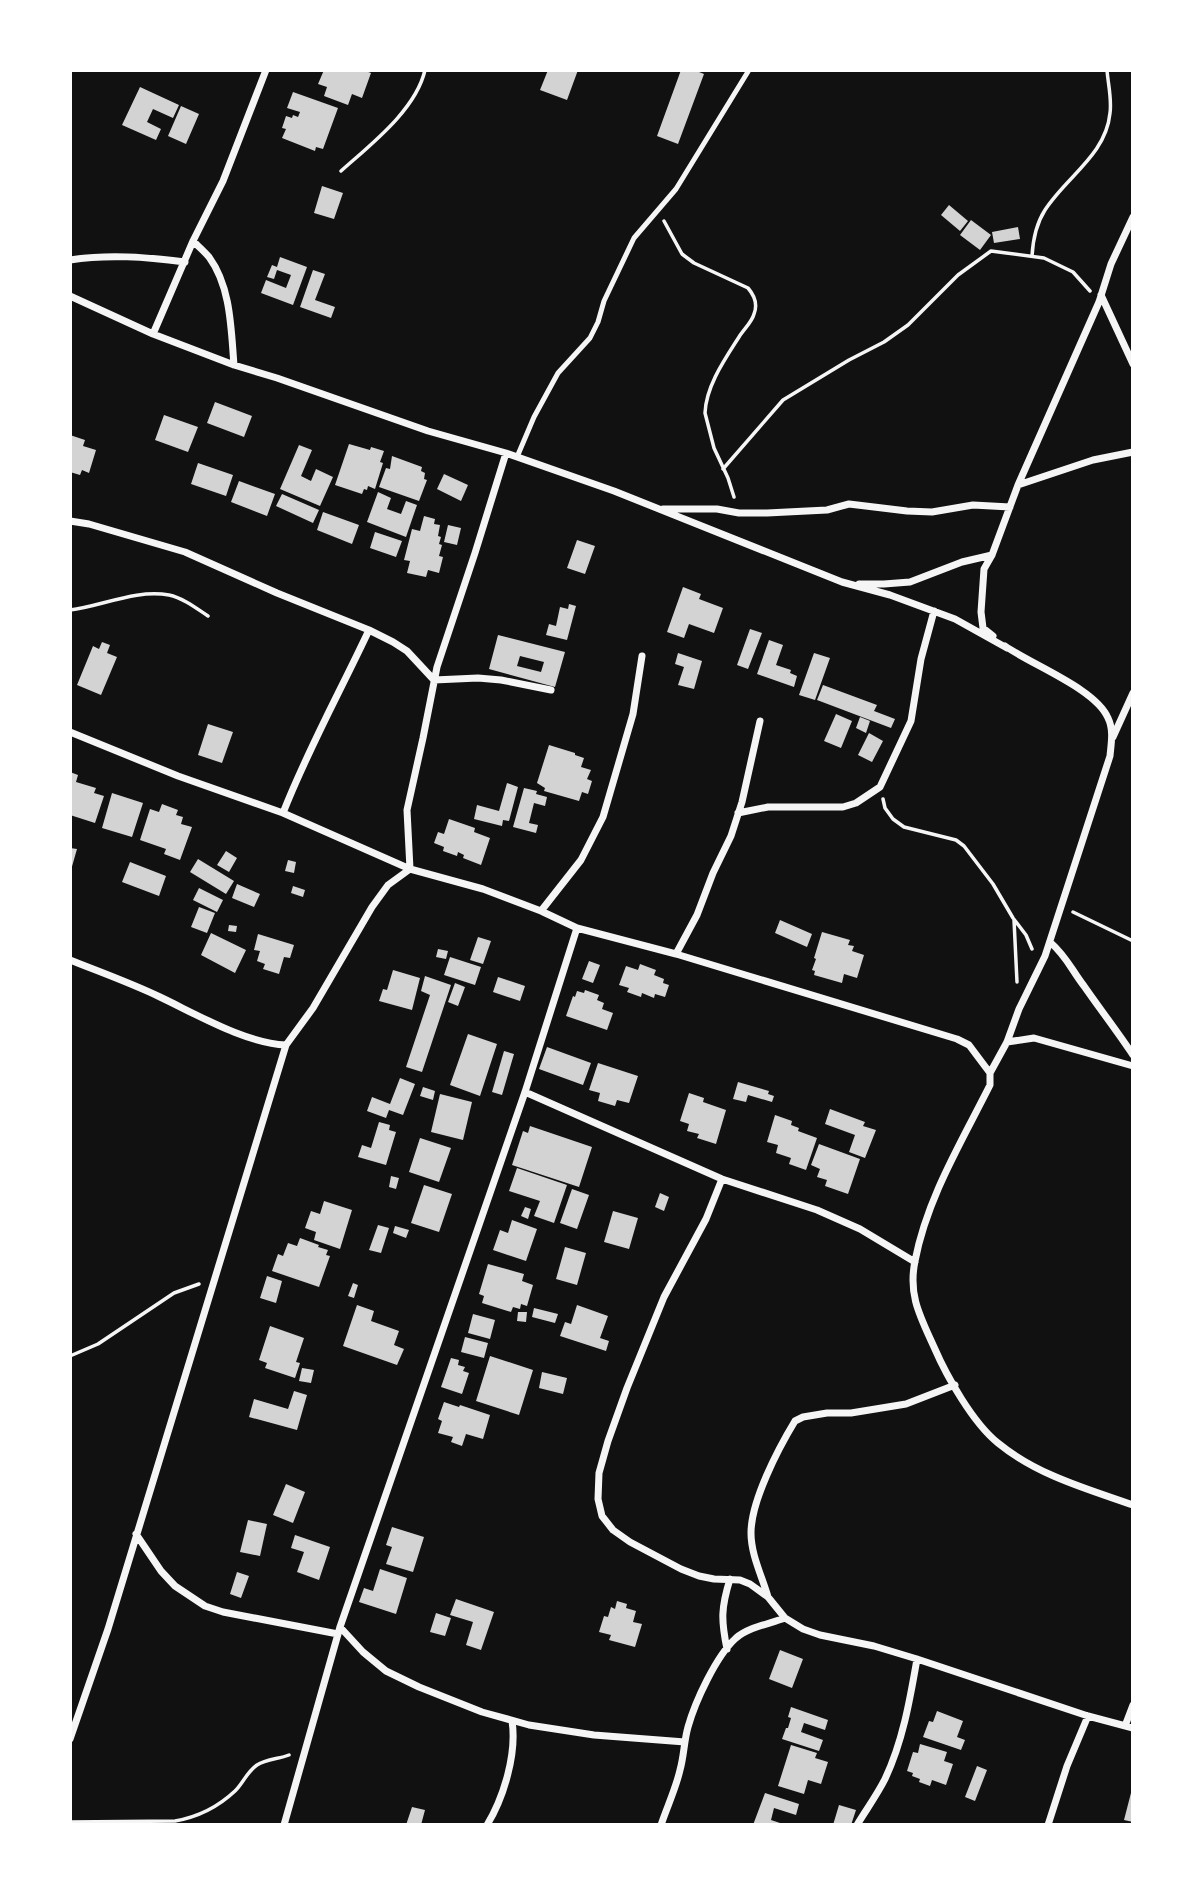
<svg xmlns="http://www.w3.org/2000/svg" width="1203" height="1895" viewBox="0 0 1203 1895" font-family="Spectral,serif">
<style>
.building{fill:#d3d3d3;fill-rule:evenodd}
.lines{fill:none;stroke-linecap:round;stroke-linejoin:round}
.path{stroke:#f5f5f5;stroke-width:3.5}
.service{stroke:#f5f5f5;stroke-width:5}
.minor{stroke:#f5f5f5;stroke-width:7}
</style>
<rect width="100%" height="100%" fill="#111"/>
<path class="building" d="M324 70H363L371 73 362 98 352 94 348 105 324 96 327 87 318 84Z
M548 70H578L567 100 540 90Z
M681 70H694L704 74 678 144 657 136Z
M140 87 179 105 173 118 153 109 147 122 161 129 156 140 122 125Z
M293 92 338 108 323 149 316 147 315 151 282 138 286 129 282 128 286 116 292 118 293 115 298 117 300 112 287 108Z
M181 106 199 114 186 144 168 136Z
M322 186 343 193 334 219 314 213Z
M949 205 968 221 960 231 941 215Z
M971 220 991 235 980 250 960 235Z
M1018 227 1020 239 994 243 992 232Z
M280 257 307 267 293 305 261 293 266 280 286 288 291 275 277 270 274 279 267 277 272 265 277 267Z
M313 270 325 274 315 300 335 307 331 318 300 307Z
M215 402 252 416 244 437 207 423Z
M164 415 198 427 188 452 155 440Z
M70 435 85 440 83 446 96 450 89 473 82 470 80 475 70 472Z
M349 444 370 450 371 447 384 451 380 462 383 463 375 489 368 486 367 490 364 489 362 494 335 485Z
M299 445 312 450 301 476 311 481 316 469 333 477 320 506 280 489Z
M392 456 422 467 421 471 425 473 424 479 427 480 419 501 379 487 386 468 390 469Z
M198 463 233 475 226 496 191 484Z
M444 474 468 485 461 501 437 489Z
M239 481 275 494 267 516 231 502Z
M378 492 391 498 387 509 401 514 406 501 417 505 406 537 367 522Z
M282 494 319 510 313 523 276 506Z
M323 512 359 525 352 544 317 530Z
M424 516 435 519 434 524 440 525 438 536 441 537 439 544 442 545 439 556 443 557 439 573 428 570 426 577 407 573 410 561 404 560 412 529 420 531Z
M448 525 461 528 457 545 444 542Z
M375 532 402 541 396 557 370 548Z
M577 540 595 546 585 574 567 568Z
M683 587 701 594 699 599 723 608 714 633 689 624 684 638 667 632Z
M569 604 576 606 567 640 546 635 549 624 556 626 560 607 568 609Z
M750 629 762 633 748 669 737 665Z
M498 635 565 652 555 687 489 669ZM520 656 544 662 541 672 517 666Z
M769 640 783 645 776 665 791 670 790 673 797 676 794 687 757 674Z
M102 642 110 645 107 653 117 657 101 695 77 685 93 646 99 649Z
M678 653 702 661 694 689 678 685 684 667 675 664Z
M814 653 830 658 815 700 799 695Z
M823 685 877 705 874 711 895 719 891 728 817 700Z
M836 714 852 721 841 748 824 741Z
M860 717 870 721 866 733 856 728Z
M208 724 233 732 222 763 198 755Z
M869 733 883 741 872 762 858 755Z
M549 745 575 753V755L584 758 581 767 591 770 587 779 592 781 588 794 582 792 579 801 544 791 545 788 537 783Z
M70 772 78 775 76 782 96 788 94 793 104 796 95 823 70 815Z
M507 783 518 787 509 821 503 820 502 826 474 819 477 805 499 811Z
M524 788 537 791 536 794 547 797 545 806 534 803 529 823 538 825 536 833 513 827Z
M112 793 143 803 132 837 102 828Z
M162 804 178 810 176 815 183 817 181 824 192 827 180 860 164 854 166 849 140 840 150 809 159 812Z
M449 819 475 828 474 832 490 838 481 865 463 858 464 855 458 852 457 856 443 851 444 847 434 843 438 832 444 834Z
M70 848 77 849 71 870H70Z
M226 851 237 858 229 872 217 865Z
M198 859 234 881 226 894 190 872Z
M288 860 296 862 294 873 285 871Z
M130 862 166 876 159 896 122 882Z
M237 884 260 894 254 907 232 898Z
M293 886 305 890 303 897 291 893Z
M199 888 223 900 217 912 193 900Z
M199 907 215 913 207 933 191 927Z
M780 920 812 934 807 947 775 933Z
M229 925 237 926 236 932 228 931Z
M822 932 850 940 848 945 854 946 852 951 864 955 857 978 844 974 842 983 814 975 815 971 812 970 816 959 814 958Z
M211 933 246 950 235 973 201 955Z
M258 934 294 945 290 958 284 957 279 974 263 969 265 964 257 961 260 951 254 950Z
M478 937 491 941 483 964 470 960Z
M438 949 448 951 446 959 436 957Z
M450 957 481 967 475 985 444 975Z
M589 961 600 965 593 983 582 979Z
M640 964 656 970 654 975 664 979 663 983 669 985 665 997 655 994 654 998 642 993 641 997 627 992 629 988 619 985 626 966 638 970Z
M393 970 420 978 412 1010 379 1001 383 989 387 990Z
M425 976 451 985 422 1072 406 1067 430 995 421 991Z
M498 977 525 986 520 1001 493 992Z
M455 983 465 987 458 1006 448 1002Z
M585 990 599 995 597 1000 604 1003 602 1009 613 1013 607 1030 566 1016 573 996 575 997 577 991 584 993Z
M468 1034 497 1044 480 1096 450 1085Z
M547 1047 591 1063 583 1085 539 1069Z
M504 1051 514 1054 502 1095 492 1092Z
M598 1063 638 1076 629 1103 617 1100 615 1106 598 1101 600 1093 589 1090Z
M400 1078 415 1084 403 1115 389 1110 386 1118 367 1111 372 1097 390 1104Z
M738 1082 769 1091 768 1094 774 1096 772 1102 748 1095 746 1102 733 1099Z
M423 1087 435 1091 433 1100 420 1096Z
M689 1093 704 1098 703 1102 726 1110 716 1144 697 1138 699 1134 687 1131 689 1124 680 1121Z
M440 1094 472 1102 463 1140 431 1132Z
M830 1109 865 1122 863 1126 876 1130 865 1158 849 1152 855 1135 825 1124Z
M775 1115 792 1121 791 1125 799 1128 798 1131 817 1138 806 1170 789 1164 791 1158 776 1153 778 1145 767 1142Z
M379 1122 390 1125 389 1130 396 1132 386 1165 358 1157 362 1145 371 1148Z
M530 1126 592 1147 579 1187 512 1165 523 1131 528 1133Z
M420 1138 451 1148 439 1182 409 1172Z
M819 1144 860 1159 848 1194 825 1186 827 1180 817 1177 820 1169 811 1165Z
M517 1168 567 1185 554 1223 534 1216 540 1201 509 1191Z
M391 1176 399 1178 396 1189 389 1187Z
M424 1185 452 1194 439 1232 411 1223Z
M572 1189 589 1195 577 1229 560 1223Z
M660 1193 669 1197 664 1211 655 1207Z
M324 1201 352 1210 340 1249 314 1240 316 1232 305 1228 311 1211 320 1214Z
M525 1207 531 1209 528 1219 521 1216Z
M613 1211 638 1218 629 1249 604 1242Z
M512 1220 537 1229 526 1261 493 1250 500 1230 508 1233Z
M378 1225 389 1228 381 1253 369 1250Z
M395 1226 409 1230 406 1238 393 1233Z
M300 1238 319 1245 318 1247 328 1250 326 1255 330 1256 319 1287 272 1271 278 1254 283 1256 288 1243 297 1246Z
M565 1247 586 1253 577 1285 556 1279Z
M488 1264 524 1274 522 1281 533 1285 527 1306 521 1304 520 1309 513 1307 511 1312 482 1303 484 1296 479 1294Z
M267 1276 282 1281 276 1303 260 1298Z
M353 1283 358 1285 354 1298 348 1296Z
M357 1305 374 1311 371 1321 399 1331 394 1345 404 1349 397 1365 343 1346Z
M577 1305 608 1316 600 1338 609 1341 606 1351 560 1336 565 1322 571 1324Z
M534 1308 558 1314 555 1323 532 1317Z
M518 1312H527L526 1322 517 1321Z
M473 1314 495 1320 490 1339 468 1333Z
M270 1326 304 1338 296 1362 300 1363 295 1378 265 1368 267 1363 259 1360Z
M465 1337 488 1343 484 1358 461 1352Z
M490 1356 533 1370 519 1415 476 1401Z
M451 1358 459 1360 458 1365 465 1367 463 1371 469 1373 462 1394 441 1387Z
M302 1368 314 1370 311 1383 299 1381Z
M542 1372 567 1378 563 1394 539 1388Z
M294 1391 307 1395 297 1430 249 1417 254 1399 288 1409Z
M444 1402 459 1407 460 1405 490 1415 483 1439 466 1434 462 1446 451 1442 453 1437 438 1433 442 1421 438 1419Z
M286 1484 305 1492 293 1523 273 1515Z
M248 1520 267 1524 260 1556 240 1552Z
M392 1527 424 1537 413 1572 386 1564 392 1547 386 1545Z
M295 1535 330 1547 319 1580 297 1572 304 1552 291 1548Z
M380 1569 407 1578 396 1614 359 1602 364 1588 373 1591Z
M237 1572 249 1576 241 1598 230 1594Z
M456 1599 494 1612 481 1650 466 1645 473 1622 450 1615Z
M617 1601 627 1604 626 1608 636 1611 633 1622 642 1624 635 1647 609 1640 611 1635 599 1632 604 1616 608 1617 611 1607 615 1609Z
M436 1613 451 1618 445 1636 430 1632Z
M780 1650 803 1659 792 1688 769 1679Z
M791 1707 828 1720 825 1730 804 1723 801 1732 823 1740 819 1751 782 1739 786 1728H788L791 1718 788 1717Z
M937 1711 963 1721 957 1737 965 1740 961 1750 923 1737 929 1721 933 1722Z
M920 1744 947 1752 944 1761 953 1764 946 1785 932 1780 930 1786 919 1782 920 1779 912 1776 913 1773 907 1771 913 1752 918 1753Z
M791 1745 817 1753 815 1758 828 1762 821 1784 808 1780 804 1794 778 1786Z
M977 1766 987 1770 975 1801 965 1797Z
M1132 1789H1133V1822L1124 1820Z
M765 1793 799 1804 796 1815 774 1808 771 1820 786 1825H753Z
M839 1805 856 1810 851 1825H833Z
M412 1807 425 1810 421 1825H406Z"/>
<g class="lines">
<path class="path" d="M341 171C370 145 416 110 425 70
M664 221 682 254 694 263 748 288C754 295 758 304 754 314 752 322 744 329 739 337 725 359 706 386 705 413L714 448 728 478 734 497
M1032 256C1033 239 1036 224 1045 210 1066 177 1106 155 1110 113 1112 99 1108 84 1107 70
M723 469 783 400 849 360 884 342 908 325 958 275 991 251 1044 258 1073 272 1090 291
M70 610C102 606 136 589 169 595 183 598 196 608 208 616
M883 799 885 808 893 819 904 827 956 840 964 846 993 884 1013 918 1026 935 1032 949
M1073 912 1133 941
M1014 920 1017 982
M70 1356 98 1344 174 1293 199 1284
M70 1822 175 1821C198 1817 218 1807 235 1791 243 1783 247 1772 257 1765 266 1759 279 1759 289 1755"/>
<path class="service" d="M517 457 534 417 558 373 590 338 598 322 604 301 634 238 676 189 749 70"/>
<path class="minor" d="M193 241C198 246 204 251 209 257 231 287 231 329 234 365
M70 260C108 254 146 257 185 262
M1101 295 1133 364
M70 296 153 334 234 365 277 378 428 431 506 453 614 491 842 582 890 595 955 619 1007 648
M153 334 193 241 223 181 266 70
M1018 485 1093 460 1133 452
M663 509H717L739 513H767L827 510 849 504 907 511 932 512 973 505 1010 507
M70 521 89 524 185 552 277 593 369 630 393 642 407 651 434 680 478 678 501 680 551 690
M859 584H884L910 582 962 562 992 555
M993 636 983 628 981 612 984 569 992 555 1018 485 1099 302 1111 264 1133 217
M70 732 178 776 283 813 410 869 483 889 541 911 577 928 676 954 957 1039 969 1045 990 1073V1085C962 1141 927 1198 915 1261 908 1295 920 1316 934 1347 947 1377 973 1423 998 1443 1037 1475 1087 1489 1133 1505
M1113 737 1133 693
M283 813C308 749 340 692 369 630
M738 813 768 807H843L856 803 880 787 911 721 921 659 934 611
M410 869 407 810 423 738 437 667 475 553 506 453
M541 911 581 860 603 817 633 714 642 656
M1050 942C1067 957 1071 969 1084 986 1100 1009 1117 1031 1133 1055
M676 954 697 915 713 873 731 836 742 802 760 721
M70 960C100 972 131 983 160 997 198 1015 245 1043 286 1045
M1007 1042 1034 1038 1133 1066
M990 1073 1007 1042 1019 1009 1045 956 1110 756C1111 744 1114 730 1108 718 1096 689 1032 665 1005 646
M525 1092 722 1179 817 1210 860 1229 915 1262
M722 1179 706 1219 664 1297 627 1388 608 1441 599 1473 598 1499 602 1516 613 1530 630 1542 681 1569 699 1576 714 1579 740 1580 750 1584 768 1597 785 1618 803 1629 820 1635 874 1646 917 1659 1088 1716 1133 1728
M136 1534 161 1571 175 1586 205 1606 223 1612 338 1634
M768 1597C762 1576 751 1555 751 1533 751 1501 778 1449 795 1421L803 1417 827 1413H851L906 1404 955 1385
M340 1627 363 1652 386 1671 419 1687 482 1712 529 1725 594 1735 685 1742
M727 1649C721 1620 721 1608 730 1579
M1125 1726 1133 1705
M70 1739 108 1629 286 1045 313 1008 372 907 388 885 410 869
M284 1825 340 1627 525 1092 577 928
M487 1825C504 1797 517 1753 512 1721
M661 1825C667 1807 676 1788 680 1770 684 1756 684 1741 688 1727 695 1702 716 1656 736 1638 749 1627 769 1624 785 1618
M857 1825C866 1810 877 1795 885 1779 903 1741 910 1699 917 1659
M1048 1825 1067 1766 1088 1716"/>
</g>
<rect width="1203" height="1895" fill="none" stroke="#ffffff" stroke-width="144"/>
</svg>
